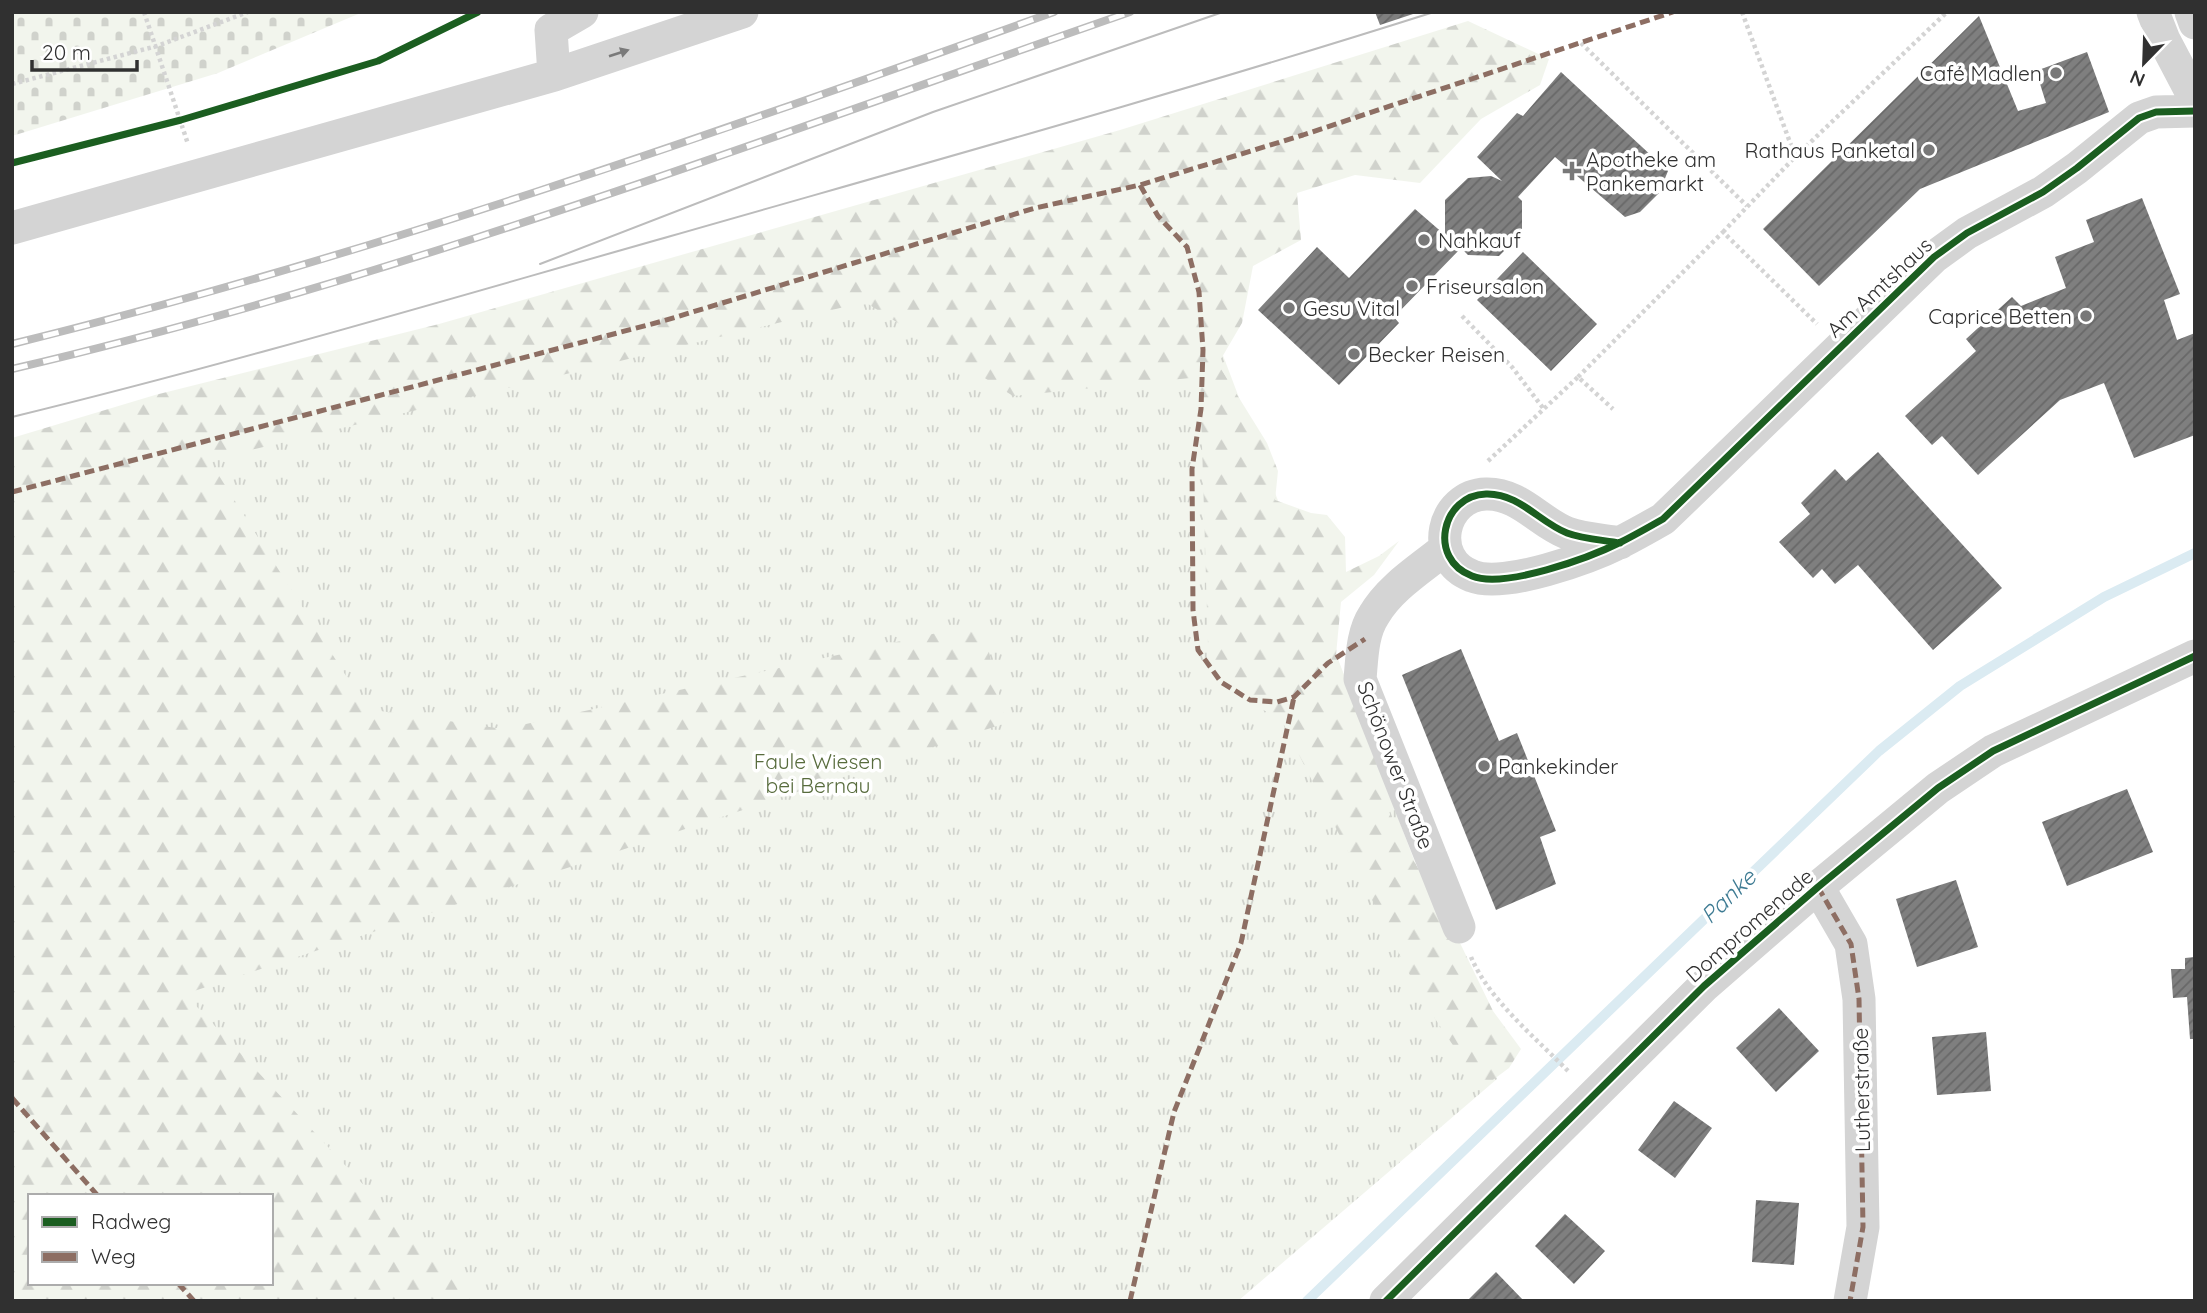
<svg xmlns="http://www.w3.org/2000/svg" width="2207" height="1313" viewBox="0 0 2207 1313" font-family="Quicksand,sans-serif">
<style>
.grass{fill:url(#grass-tufts);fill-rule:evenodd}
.forest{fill:url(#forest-firs);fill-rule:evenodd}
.cemetery{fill:url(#cemetery-stones)}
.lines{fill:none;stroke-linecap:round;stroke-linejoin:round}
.stream{stroke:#dbebf2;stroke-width:10}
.building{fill:url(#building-hatch)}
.path{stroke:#d4d4d4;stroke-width:4.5;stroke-dasharray:3.5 3.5;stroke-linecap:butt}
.minor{stroke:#d4d4d4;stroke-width:33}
.tram{stroke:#bcbcbc;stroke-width:2}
.rail-casing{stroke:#bcbcbc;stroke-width:8}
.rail{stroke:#fff;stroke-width:5;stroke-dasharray:16;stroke-linecap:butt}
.quiet{stroke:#8d6e63;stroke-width:5;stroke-dasharray:10 5;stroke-linecap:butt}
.cycleway-casing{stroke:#fff;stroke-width:11}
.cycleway{stroke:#1b5e20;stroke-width:7}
.oneway{fill:#7a7a7a}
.poi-dot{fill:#787878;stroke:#fff;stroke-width:2.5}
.labels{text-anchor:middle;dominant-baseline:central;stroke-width:7;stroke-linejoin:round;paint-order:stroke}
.poi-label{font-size:21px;fill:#303030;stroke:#fff;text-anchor:start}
.street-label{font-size:21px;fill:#303030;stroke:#fff}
.park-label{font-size:21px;fill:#586c3d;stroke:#fff}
.water-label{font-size:23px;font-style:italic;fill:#3e7b93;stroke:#fff}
</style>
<defs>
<pattern id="grass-tufts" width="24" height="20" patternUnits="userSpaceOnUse" patternTransform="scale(1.75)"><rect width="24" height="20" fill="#f2f5ed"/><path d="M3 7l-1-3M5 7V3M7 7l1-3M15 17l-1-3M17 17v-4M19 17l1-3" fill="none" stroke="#d0d2cc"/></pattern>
<pattern id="forest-firs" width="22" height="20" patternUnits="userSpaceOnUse" patternTransform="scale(1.75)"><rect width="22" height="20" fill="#f2f5ed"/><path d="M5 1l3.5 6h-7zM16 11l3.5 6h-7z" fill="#d0d2cc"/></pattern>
<pattern id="cemetery-stones" width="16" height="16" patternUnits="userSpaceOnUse" patternTransform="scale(1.75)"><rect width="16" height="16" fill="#f2f5ed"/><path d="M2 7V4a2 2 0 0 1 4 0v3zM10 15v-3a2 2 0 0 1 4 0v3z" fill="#d0d2cc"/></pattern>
<pattern id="building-hatch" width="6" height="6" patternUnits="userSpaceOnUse" patternTransform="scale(1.75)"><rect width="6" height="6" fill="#7f7f7f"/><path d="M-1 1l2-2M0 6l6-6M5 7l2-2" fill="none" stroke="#686868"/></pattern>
</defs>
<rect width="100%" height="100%" fill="#fff"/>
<path class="grass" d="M1138 131 1497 1079 1238 1301H12V451ZM30 1196H271V1283H30Z"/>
<path class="forest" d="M1468 21 1549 59 1540 85 1481 119 1420 183 1355 175 1297 193 1301 240 1253 266 1242 323 1218 364 1267 443 1278 471 1275 500 1311 513 1327 515 1345 537 1346 572 1379 556 1399 541 1374 575 1341 602 1336 655 1372 747 1394 829 1445 912 1493 1011 1521 1049 1509 1068 1482 1088 1423 1001 1282 721 1209 678 1200 377 1013 396 865 302 209 460 367 709 503 729 982 623 1006 723 185 994 472 1301H12V438L155 395 439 324 1120 130ZM30 1196H271V1283H30Z"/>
<path class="cemetery" d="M12 12H363L218 73 12 136Z"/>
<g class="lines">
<path class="stream" d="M1307 1301 1879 751 1960 686 2104 597 2195 553"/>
</g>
<path class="building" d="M1375 12H1416V13L1380 25Z
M1979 16 2018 111 2046 103 2036 71 2087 52 2109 112 1920 189 1819 286 1763 229Z
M1561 72 1668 171 1659 193 1640 212 1625 217 1555 157 1518 197 1522 201V233L1499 256 1468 255 1461 248 1394 317 1399 323 1339 385 1258 310 1317 247 1349 278 1415 209 1445 235V200L1468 178 1491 176 1502 181 1477 157 1517 113 1523 116Z
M2142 198 2180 294 2164 300 2177 340 2195 333V435L2134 458 2104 383 2060 400 1978 475 1942 436 1932 445 1905 416 1976 351 1966 339 2012 297 2021 306 2066 288 2055 257 2094 242 2086 220Z
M1523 252 1597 324 1551 371 1477 300Z
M1878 452 2002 588 1933 650 1858 565 1835 584 1822 569 1813 578 1779 542 1810 514 1801 503 1835 469 1846 481Z
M1461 649 1499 741 1517 733 1556 831 1540 837 1556 884 1496 910 1402 675Z
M2127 789 2153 852 2067 886 2042 822Z
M1956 880 1978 947 1917 967 1896 899Z
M2195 957V1039H2190L2187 997 2173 998 2171 969H2185V958Z
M1779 1008 1819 1051 1776 1092 1736 1048Z
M1986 1032 1991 1091 1937 1095 1932 1037Z
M1674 1101 1712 1128 1675 1178 1638 1150Z
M1756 1200 1799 1203 1794 1265 1752 1262Z
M1565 1214 1605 1251 1574 1284 1535 1246Z
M1496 1272 1524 1301H1467Z"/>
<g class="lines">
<path class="path" d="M144 12 188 144
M1742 12 1795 156
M1581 43 1747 206
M12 84 157 46 248 12
M1723 232 1795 157 1947 12
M1462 316 1512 367 1543 408
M1578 377 1723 232 1817 324
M1488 461 1578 377 1613 409
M1471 957C1489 1000 1537 1039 1569 1072"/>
<path class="minor" d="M2153 12 2164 40 2195 99
M2191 12 2195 23
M554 75 551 30 582 12
M12 228 554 75 742 12
M1620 543C1603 540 1583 539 1567 533 1539 522 1519 493 1486 494 1442 495 1427 559 1472 576 1504 589 1589 558 1621 542 1635 535 1649 527 1663 519L1934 257 1967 233 2043 192 2077 168 2139 118 2156 112 2195 111
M1446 548C1422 568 1390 587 1374 615 1362 633 1362 658 1360 679L1459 927
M1818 887 1851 944 1859 999 1863 1227 1850 1301
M1386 1301 1704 986 1818 887 1938 788 1993 751 2195 656"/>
<path class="tram" d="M540 264 933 112 1223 12
M12 417C234 363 452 298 671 236 926 163 1182 92 1434 12"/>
<defs>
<path id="rail" d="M12 344C366 257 711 135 1054 12
M12 369C393 280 761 140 1130 12"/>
</defs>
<use href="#rail" class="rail-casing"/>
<use href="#rail" class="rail"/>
<path class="quiet" d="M1140 185 1158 216 1187 247 1199 292 1203 350 1201 409 1192 469 1193 610 1198 650 1221 682 1250 700 1277 702 1294 697 1328 663 1365 639
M12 492 663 321 1035 208 1140 185 1303 135 1673 12
M1818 887 1851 944 1859 999 1863 1227 1850 1301
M12 1098 98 1196
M178 1283 194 1301
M1130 1301 1174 1112 1241 943 1294 697"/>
<defs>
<path id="cycleway" d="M12 163 181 120 378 61 478 12
M1620 543C1603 540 1583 539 1567 533 1539 522 1519 493 1486 494 1442 495 1427 559 1472 576 1504 589 1589 558 1621 542 1635 535 1649 527 1663 519L1934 257 1967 233 2043 192 2077 168 2139 118 2156 112 2195 111
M1386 1301 1704 986 1818 887 1938 788 1993 751 2195 656"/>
</defs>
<use href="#cycleway" class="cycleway-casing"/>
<use href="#cycleway" class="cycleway"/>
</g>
<defs><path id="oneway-solid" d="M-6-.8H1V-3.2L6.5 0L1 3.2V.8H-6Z" transform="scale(1.75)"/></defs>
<use class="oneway" href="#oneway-solid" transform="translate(619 53) rotate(-18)"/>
<g class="poi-dot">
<circle cx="2056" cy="73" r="7"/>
<circle cx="1929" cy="150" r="7"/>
<path d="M1568.5 160.5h7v7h7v7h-7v7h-7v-7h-7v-7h7z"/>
<circle cx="1424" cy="240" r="7"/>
<circle cx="1412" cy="286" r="7"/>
<circle cx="1289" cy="308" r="7"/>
<circle cx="2086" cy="316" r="7"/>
<circle cx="1354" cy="354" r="7"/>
<circle cx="1484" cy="766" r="7"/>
</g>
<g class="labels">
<g class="poi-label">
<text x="2042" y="73" text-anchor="end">Café Madlen</text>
<text x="1915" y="150" text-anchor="end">Rathaus Panketal</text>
<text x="1586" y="159">Apotheke am<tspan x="1586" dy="24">Pankemarkt</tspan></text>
<text x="1438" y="240">Nahkauf</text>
<text x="1426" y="286">Friseursalon</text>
<text x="1303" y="308">Gesu Vital</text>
<text x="2072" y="316" text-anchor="end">Caprice Betten</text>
<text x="1368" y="354">Becker Reisen</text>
<text x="1498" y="766">Pankekinder</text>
</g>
<g class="street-label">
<text transform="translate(1879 287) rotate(-43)">Am Amtshaus</text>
<text transform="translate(1396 765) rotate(69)">Schönower Straße</text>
<text transform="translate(1749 925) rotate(-41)">Dompromenade</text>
<text transform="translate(1861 1090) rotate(-91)">Lutherstraße</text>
</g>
<g class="park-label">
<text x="818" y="761">Faule Wiesen<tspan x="818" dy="24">bei Bernau</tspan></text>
</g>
<g class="water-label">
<text transform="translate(1728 896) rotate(-44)">Panke</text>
</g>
</g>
<rect width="2207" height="1313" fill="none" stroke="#303030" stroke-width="28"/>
<rect x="28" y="1194" width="245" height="91" fill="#ffffff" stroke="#acacac" stroke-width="2"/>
<rect x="42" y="1217" width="35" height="10" fill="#1b5e20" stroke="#acacac" stroke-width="2"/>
<text x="91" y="1229" font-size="21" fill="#303030">Radweg</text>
<rect x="42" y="1252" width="35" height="10" fill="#8d6e63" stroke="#acacac" stroke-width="2"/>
<text x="91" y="1264" font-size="21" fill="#303030">Weg</text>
<g transform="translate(2144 63) rotate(203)" stroke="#ffffff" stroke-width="5" paint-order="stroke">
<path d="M0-5L12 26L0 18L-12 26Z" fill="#303030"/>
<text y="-10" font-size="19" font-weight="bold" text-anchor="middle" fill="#303030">N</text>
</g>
<path d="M32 60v10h105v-10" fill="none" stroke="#303030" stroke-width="3.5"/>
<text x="42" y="60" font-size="21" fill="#303030" stroke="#ffffff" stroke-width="5" paint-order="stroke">20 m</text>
</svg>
